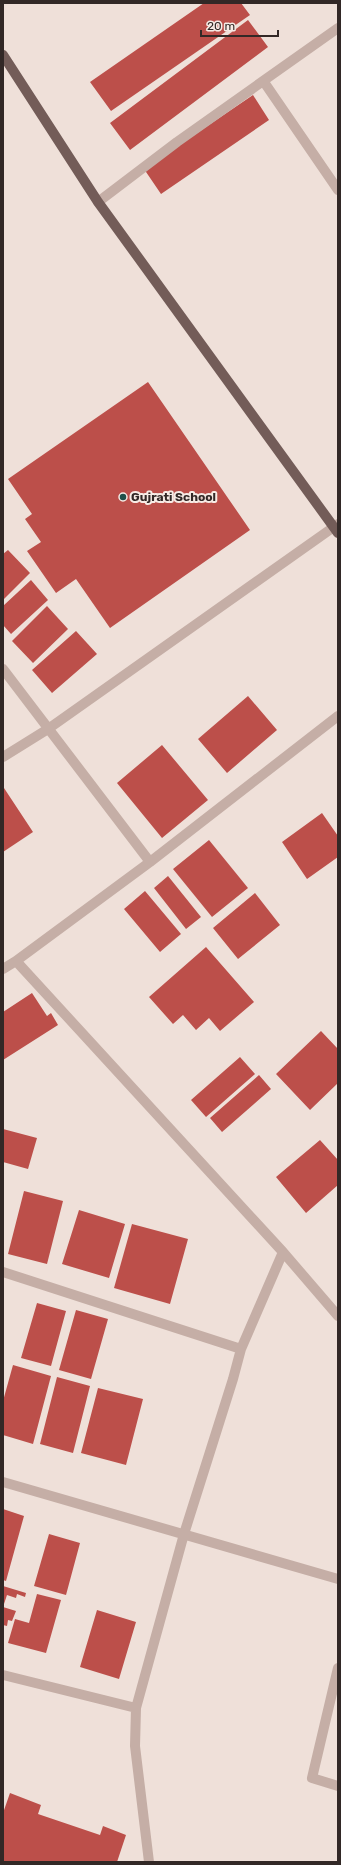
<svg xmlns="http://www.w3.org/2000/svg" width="341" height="1865" viewBox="0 0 341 1865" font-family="Rubik,sans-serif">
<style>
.building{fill:#bc4f4a}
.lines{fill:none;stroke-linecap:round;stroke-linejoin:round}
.minor{stroke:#c5aea6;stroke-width:10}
.major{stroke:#735c58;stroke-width:10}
.poi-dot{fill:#20504a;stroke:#f7ebe5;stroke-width:1.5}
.labels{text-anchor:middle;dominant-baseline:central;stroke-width:4;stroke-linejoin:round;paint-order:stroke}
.poi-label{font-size:12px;font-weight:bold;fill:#322826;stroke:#f7ebe5;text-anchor:start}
</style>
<rect width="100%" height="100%" fill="#efe0d9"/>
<path class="building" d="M204 3H241L250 15 111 111 90 82Z
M248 20 268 47 130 150 110 123Z
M253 95 269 120 161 194 144 169Z
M148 382 250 530 110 628 76 579 56 593 27 551 41 542 25 519 32 514 8 479Z
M8 550 30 573 3 600V554Z
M31 580 48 600 11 634 3 625V606Z
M47 606 68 629 33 663 12 641Z
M76 631 97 654 52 693 32 670Z
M248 696 277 730 227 773 198 739Z
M162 745 208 800 162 838 117 783Z
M4 788 33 832 3 852V789Z
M322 813 338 836V857L307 879 282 842Z
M209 840 248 888 212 917 173 869Z
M168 876 201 917 186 929 154 888Z
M145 891 181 934 160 952 124 909Z
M255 893 280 925 238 959 213 928Z
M206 947 254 1002 220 1031 209 1018 196 1030 183 1015 173 1024 149 997Z
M32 993 47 1016 51 1013 58 1025 3 1060V1012Z
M321 1031 338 1049V1083L310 1110 276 1074Z
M240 1057 255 1074 206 1117 191 1100Z
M259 1075 271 1089 222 1132 210 1118Z
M3 1129 37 1138 28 1169 3 1162Z
M320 1140 338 1160V1185L306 1213 276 1177Z
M24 1191 63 1201 47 1264 8 1254Z
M79 1210 125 1224 109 1278 62 1264Z
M132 1224 188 1239 170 1304 114 1288Z
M37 1303 66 1311 51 1366 21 1358Z
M76 1310 108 1319 91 1379 59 1370Z
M13 1365 51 1376 33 1444 3 1435V1401Z
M57 1377 90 1386 73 1453 40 1444Z
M98 1388 143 1399 126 1465 81 1453Z
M3 1509 24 1516 6 1581 3 1580Z
M49 1534 80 1543 66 1595 34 1586Z
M3 1586 26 1593 25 1597 17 1594 16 1598 7 1595 3 1607Z
M37 1594 61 1600 46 1653 8 1643 15 1619 29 1623Z
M3 1607 16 1611 12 1621 8 1620 7 1626 3 1625Z
M97 1610 136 1622 119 1679 80 1667Z
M10 1793 41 1805 38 1814 100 1835 103 1826 126 1835 117 1862H3V1813Z"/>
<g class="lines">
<path class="minor" d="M264 82 338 190
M98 202 177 142 338 28
M3 669 150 862
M3 757 48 729 338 524
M16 961 283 1252 338 1316
M3 969 16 961 150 862 338 716
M3 1272 241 1349
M3 1482 338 1579
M338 1668 312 1778 338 1786
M3 1675 136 1708
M149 1862 135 1746 136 1708 184 1534 233 1379 241 1349 283 1252"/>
<path class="major" d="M3 55 98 202 338 533"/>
</g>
<circle class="poi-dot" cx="123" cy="497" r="4"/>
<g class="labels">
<g class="poi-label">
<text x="131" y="497">Gujrati School</text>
</g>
</g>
<rect width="341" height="1865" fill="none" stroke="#322826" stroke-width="8"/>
<path d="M201 30v6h77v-6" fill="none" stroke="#322826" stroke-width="2"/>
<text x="207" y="30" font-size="12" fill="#322826" stroke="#f7ebe5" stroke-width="3" paint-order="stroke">20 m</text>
</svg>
